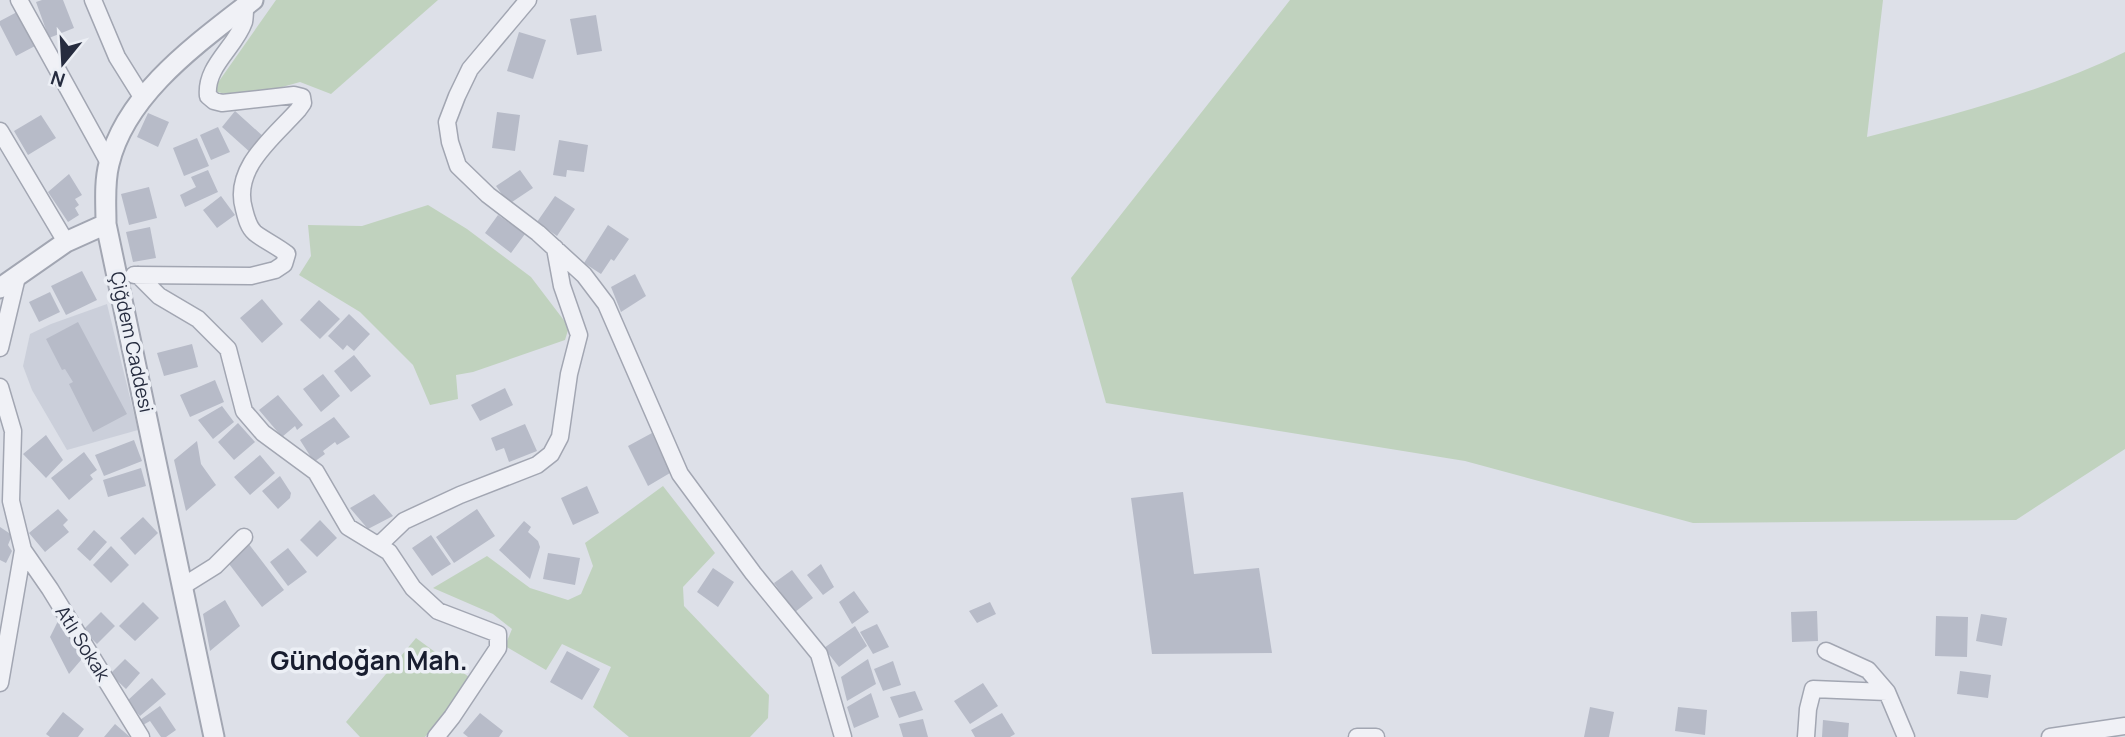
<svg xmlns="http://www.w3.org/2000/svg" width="2125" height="737" viewBox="0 0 2125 737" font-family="Manrope,sans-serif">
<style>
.built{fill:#cbcfda}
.green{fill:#c0d2be}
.building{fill:#b7bbc8}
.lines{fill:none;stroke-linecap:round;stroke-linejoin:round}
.minor-casing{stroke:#a2a6b2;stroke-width:19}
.tertiary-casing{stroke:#a2a6b2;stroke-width:23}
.minor{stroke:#f0f1f6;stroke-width:16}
.tertiary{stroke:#f0f1f6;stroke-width:19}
.labels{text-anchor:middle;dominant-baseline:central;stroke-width:7;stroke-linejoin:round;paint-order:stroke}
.street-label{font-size:19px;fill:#262c3f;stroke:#eceff5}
.district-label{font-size:26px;font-weight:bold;fill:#181d2f;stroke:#eceff5}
</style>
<rect width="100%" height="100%" fill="#dde0e8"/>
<path class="built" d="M107 304 138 430 67 450 32 390 23 366 30 334 51 324Z"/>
<path class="green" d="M276 0H438L331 94 300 82 261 93 227 94 217 92V84Z
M1290 0H1883L1867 137C1955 114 2043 92 2125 52V449L2016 520 1693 523 1465 461 1106 403 1071 278Z
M428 205 467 229 531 277 569 327 565 340 473 372 456 375 458 399 430 405 413 365 360 312 299 275 311 256 308 225 362 226Z
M663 486 715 553 683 587 684 606 769 695 768 718 750 737H629L593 707 611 667 562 644 546 670 505 646 512 629 493 614 433 588 487 556 530 588 568 600 581 594 593 566 585 543Z
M416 638 473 680 425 737H360L346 722Z"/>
<path class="building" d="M42 0H63L74 28 49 38 36 2Z
M17 12 35 46 16 56 0 25V21Z
M596 15 602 51 577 55 570 19Z
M519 32 546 40 533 79 507 71Z
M235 111 265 138 251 153 222 127Z
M497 112 520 115 515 151 492 148Z
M148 113 169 122 158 147 137 137Z
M41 115 56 138 28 155 14 131Z
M218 127 230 152 211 160 200 135Z
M197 138 209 166 184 176 173 148Z
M559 140 588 145 584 172 567 170 566 177 553 175Z
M208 170 218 192 185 207 180 195 196 187 191 177Z
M520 170 533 188 509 204 496 186Z
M69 174 82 195 75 199 79 205 75 208 79 215 68 222 48 192Z
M149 187 157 218 129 225 121 194Z
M221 196 235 215 217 228 203 210Z
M555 196 575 209 557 236 537 222Z
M498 215 525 234 511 253 485 233Z
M608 225 629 239 614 261 611 259 601 274 584 263Z
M150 227 156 258 133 262 126 232Z
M82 271 97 300 66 315 51 286Z
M635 274 646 296 621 312 611 287Z
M50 292 60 312 39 322 29 302Z
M262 299 283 324 262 343 240 318Z
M319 300 340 319 320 339 300 320Z
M349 314 370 334 354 351 347 345 343 350 328 336Z
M78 322 127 414 93 432 69 384 73 382 65 369 62 370 46 339Z
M192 344 198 367 164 376 157 353Z
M354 355 371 376 351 392 334 371Z
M323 374 340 396 321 412 303 389Z
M215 380 224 402 190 417 180 395Z
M505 388 513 405 480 421 471 405Z
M278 395 303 425 297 430 295 426 282 437 259 410Z
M222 406 234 422 213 439 198 420Z
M334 417 350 437 337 445 335 442 323 451 325 454 314 462 300 440Z
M238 423 255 442 234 460 218 442Z
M525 424 537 451 509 462 504 448 496 451 491 438Z
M652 433 670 473 648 486 628 446Z
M46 435 63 460 46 478 23 454Z
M134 440 142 461 104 476 95 455Z
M197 441 201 464 216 485 186 511 174 460Z
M84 452 97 470 90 475 93 479 69 500 51 478Z
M260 455 275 473 250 495 234 477Z
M141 468 146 486 108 497 103 480Z
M280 476 291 493 290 498 278 509 262 491Z
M587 486 599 513 573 525 561 498Z
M1183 492 1194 574 1259 568 1272 653 1152 654 1131 498Z
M374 494 393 516 368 529 350 508Z
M58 509 68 520 63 525 69 532 45 552 29 533Z
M477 509 495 536 454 563 436 537Z
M143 517 158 533 135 555 120 538Z
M320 520 337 538 317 557 300 540Z
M524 521 531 527 528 532 538 541 540 547 530 579 499 550Z
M0 527 12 535 8 545 12 551 6 563 0 560Z
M94 530 107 542 90 561 77 549Z
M431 535 451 564 432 576 412 548Z
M248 543 284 590 262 607 226 560Z
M111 546 129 565 111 583 93 565Z
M288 548 307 572 288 586 270 562Z
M548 553 580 558 575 585 543 579Z
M821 564 834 587 823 595 807 575Z
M713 568 734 582 718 607 697 592Z
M792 570 813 598 795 612 774 583Z
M854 591 869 612 852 624 839 602Z
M225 600 240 626 210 651 203 614Z
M143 602 159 618 135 641 119 626Z
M990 602 996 614 977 623 969 611Z
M1817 611 1818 641 1792 642 1791 612Z
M101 612 115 626 97 644 83 630Z
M1981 614 2007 618 2002 646 1976 641Z
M1936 616 1968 617 1967 657 1935 656Z
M60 617 87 653 69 674 50 637Z
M877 624 889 647 873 654 860 632Z
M855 626 867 646 839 667 824 648Z
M567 651 600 669 582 700 550 682Z
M125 659 140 673 126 689 110 674Z
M868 659 876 684 847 701 841 677Z
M893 661 901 685 883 691 874 669Z
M1960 671 1991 675 1988 698 1957 694Z
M152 678 166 694 140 716 127 701Z
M983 683 998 706 970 724 954 701Z
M915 691 923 710 899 718 890 697Z
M871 693 879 717 854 728 847 707Z
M160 706 176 730 166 737H161L150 721 143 725 140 720Z
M1590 707 1614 712 1609 737H1584Z
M1678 707 1707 710 1705 735 1675 731Z
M63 712 84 729 78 737H50L46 734Z
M480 713 503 731 499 737H468L463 733Z
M1002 713 1015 734 1010 737H975L971 730Z
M923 719 928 737H903L899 724Z
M1823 720 1849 723 1848 737H1822Z
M115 724 130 737H104Z"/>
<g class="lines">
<defs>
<path id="minor" d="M19 0 109 163
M93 0 117 57 142 97
M528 0 470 69 457 96 447 122 450 142 458 166 488 195 538 233 584 275 606 304 680 474 753 573 819 654 843 737
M0 131 66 242
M134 275 251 276 275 270 284 264 287 254C277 246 264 240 255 233 248 227 246 217 244 209 232 168 274 137 298 110L303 103 302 97 294 95 222 103 214 101 208 96C205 66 235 48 244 22 245 17 245 11 245 6
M138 275 159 296 198 319 228 349 244 411 263 433 316 472 348 527 389 552 413 588 438 611 498 634V648L452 717 436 737
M0 348 17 277
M0 387 13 431 11 501 23 550 0 683
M379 545 404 521 460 495 537 465 551 454 560 437 569 374 579 335 562 286 555 248
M23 550 50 589 141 737
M183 586 215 566 244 537
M1826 651 1868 670 1887 692 1906 737
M1357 737H1376
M1806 737 1808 709 1813 689 1887 692
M2050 737 2125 726"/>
<path id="tertiary" d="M0 288 66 242 106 224
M214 737 106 224C106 204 104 183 109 164 126 93 198 43 253 0"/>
</defs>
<use href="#minor" class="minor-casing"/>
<use href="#tertiary" class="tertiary-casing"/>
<use href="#minor" class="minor"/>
<use href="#tertiary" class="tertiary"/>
</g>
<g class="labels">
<g class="street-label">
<text transform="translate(132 342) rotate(78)">Çiğdem Caddesi</text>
<text transform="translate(83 643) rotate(58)">Atlı Sokak</text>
</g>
<g class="district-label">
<text x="369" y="660">Gündoğan Mah.</text>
</g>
</g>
<g transform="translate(63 63) rotate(198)" stroke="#eceff5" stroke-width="5" paint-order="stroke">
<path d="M0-5L12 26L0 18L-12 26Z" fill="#262c3f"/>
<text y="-10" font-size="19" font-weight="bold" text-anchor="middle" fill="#262c3f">N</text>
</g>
</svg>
